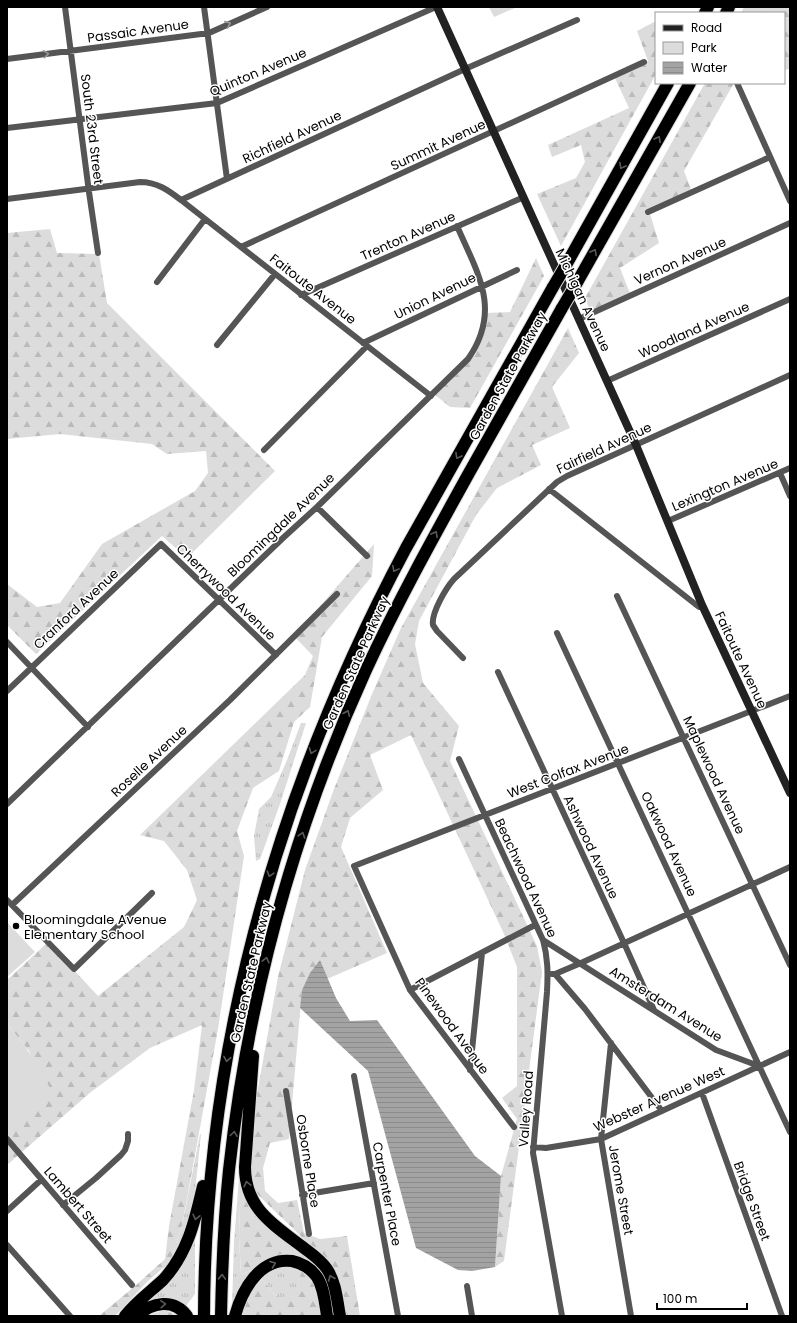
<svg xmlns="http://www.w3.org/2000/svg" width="797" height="1323" viewBox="0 0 797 1323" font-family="Poppins,sans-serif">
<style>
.grass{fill:url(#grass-tufts)}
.forest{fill:url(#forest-firs)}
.park{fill:#dcdcdc}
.water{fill:url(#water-rules)}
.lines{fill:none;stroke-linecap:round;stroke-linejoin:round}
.highway-casing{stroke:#dbdbdb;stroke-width:14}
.street{stroke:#555;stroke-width:6}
.secondary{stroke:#222;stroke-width:8}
.highway{stroke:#000;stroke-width:12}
.highway-bridge-casing{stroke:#dbdbdb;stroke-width:14;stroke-linecap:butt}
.highway-bridge{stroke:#000;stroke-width:12}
.oneway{stroke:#999}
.oneway2{stroke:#595959}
.poi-dot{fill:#000;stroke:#fff;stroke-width:1.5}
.labels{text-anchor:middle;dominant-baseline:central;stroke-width:3;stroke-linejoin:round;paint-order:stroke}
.street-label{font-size:13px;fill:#000;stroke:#fff}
.poi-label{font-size:13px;fill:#000;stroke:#fff;text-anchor:start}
</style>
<defs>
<pattern id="grass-tufts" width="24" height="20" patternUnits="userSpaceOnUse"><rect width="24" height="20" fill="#dcdcdc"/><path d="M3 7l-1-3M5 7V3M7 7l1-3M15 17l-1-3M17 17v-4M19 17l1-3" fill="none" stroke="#bbb"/></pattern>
<pattern id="forest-firs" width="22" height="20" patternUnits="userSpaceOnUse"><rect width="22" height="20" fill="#dcdcdc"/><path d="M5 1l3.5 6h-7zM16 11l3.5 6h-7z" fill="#bbb"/></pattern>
<pattern id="water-rules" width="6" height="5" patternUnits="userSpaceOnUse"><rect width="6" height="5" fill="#a3a3a3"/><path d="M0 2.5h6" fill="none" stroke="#8b8b8b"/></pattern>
</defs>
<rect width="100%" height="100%" fill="#fff"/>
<path class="grass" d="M301 723H306L280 804 260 859 256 861 254 836 259 809 271 797 287 760Z
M200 1134H201L194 1202 180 1247 170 1262 182 1226Z
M239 1177 241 1178 245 1196 240 1206 239 1236 241 1275 261 1266 232 1307 234 1242Z
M193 1237H195V1294L186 1306 146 1305V1300Z
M285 1240 302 1252 327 1278 336 1316H330L322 1279 277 1257Z
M280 1266 293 1267 302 1270 293 1303 275 1295 262 1279 264 1273Z"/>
<path class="forest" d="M744 7H790V69L784 70V13H741Z
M656 21V74L561 246 537 194 576 178 585 162 581 145 552 157 548 145 629 108 614 76 648 61 637 31Z
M705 83H734L684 171 692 192 650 214 659 243 620 268 631 296 592 315 585 298Z
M50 229 57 253 99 254 107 303 275 471 187 558 162 536 36 654 7 625V584L37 607 60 603 102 544 195 491 208 473 206 451 167 454 152 444 60 434 7 439V233Z
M536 258 544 276 470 408 450 407 434 394 475 355 486 313 510 312Z
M568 328 579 353 552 387 570 428 532 445 541 465 497 488 476 515 419 621 415 644 423 683 459 726 450 761 537 946 542 972 504 1261 495 1267 501 1176 517 1119 502 1098 517 1086V967L504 934 411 735 370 755 383 790 350 818 341 847 387 953 327 979 320 960 302 990 289 1139 270 1143 263 1168 265 1191 278 1203 297 1200 304 1233 320 1239 347 1236 360 1316H337L331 1294 327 1295V1316H242L246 1297 262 1279 275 1295 293 1302 309 1244 253 1190 248 1144 278 977 305 870 334 789 372 694 401 628Z
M374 544 372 576 322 637 310 707 294 722 279 771 253 788 237 831 244 856 218 1029 182 1226 170 1262 147 1282 115 1316H99L135 1286 165 1259 169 1226 194 1090 202 1025 150 1048 91 1092 7 1165V1131L43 1102 29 1051 7 1024V980L48 942 98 996 184 927 197 900 187 870 164 841 140 835 305 675 313 656 294 636Z
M244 1197 249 1206 285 1240C286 1246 287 1251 282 1256L241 1275 239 1236 240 1206Z
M165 1310 178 1316H149L152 1314Z"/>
<path class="park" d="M489 7H517L494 17Z
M7 922 35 952 7 977Z
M7 1024 25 1046 53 1093 12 1132 7 1134Z"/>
<path class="water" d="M320 960 336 998 350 1021 377 1020 475 1156 501 1176 495 1267 472 1271 458 1270 416 1248 368 1071 300 1008 302 990 310 973Z"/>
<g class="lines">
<defs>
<path id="highway" d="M705 13 708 7
M726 13 729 7
M566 265 668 83
M575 286 690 83
M253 1056 245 1167C245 1209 274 1225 304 1248 312 1254 321 1260 327 1269 336 1283 337 1300 340 1316
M125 1316C136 1302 150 1292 163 1280 188 1253 195 1220 203 1186
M137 1316C152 1302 174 1298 187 1316
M204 1316C205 1043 278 788 406 548L553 287
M221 1316C222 1267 224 1218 229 1170 248 998 294 828 366 670 397 603 433 538 469 473 500 418 531 363 562 308
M235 1316C242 1290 260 1257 292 1261 302 1263 311 1269 317 1277 324 1288 325 1303 327 1316"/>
</defs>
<use href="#highway" class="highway-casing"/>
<path class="street" d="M65 7 89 192 98 253
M204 7 227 179
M7 59 209 33 267 7
M737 83 790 201
M7 128 217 103 436 7
M7 199 140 182C157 182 168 190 181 200L465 69 577 20
M181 200 431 396
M648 212 770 157
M241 247 644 62
M157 282 205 219
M301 295 524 197
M579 319 790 223
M363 343 517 270
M217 345 275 274
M607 381 790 299
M264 450 367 346
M780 473 790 496
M549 489 699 607 702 605
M317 507 367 556
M668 521 790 468
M617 596 790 965
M557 633 790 1132
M7 642 88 727
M463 658 437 631 433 625C431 613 446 588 454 579L557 482 567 476 790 375
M498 672 624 943 654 1010
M7 691 161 544 276 655
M459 759 543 940C548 958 548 973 547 992L533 1153 562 1316
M7 804 283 538 317 507 468 359C502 310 478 274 457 226
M7 900 74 969 152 893
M12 905 230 700 337 594
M543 940 716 1050 759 1066
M552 974H555L585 1009 662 1111
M555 974 581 963 790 867
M410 990 535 925
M611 1043 601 1139 631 1316
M470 1070 482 953
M354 1076 398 1316
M286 1091 309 1234
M702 1093 782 1316
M514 1127 410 990 354 866 790 696
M7 1139 132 1285
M533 1147 546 1148 601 1139 790 1052
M302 1195 374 1183
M63 1205 96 1178 121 1155 125 1150 128 1141V1134
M7 1211 41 1180
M7 1245 70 1316
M467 1286 472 1316"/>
<path class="secondary" d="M437 7 636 445 702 605 790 793"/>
<use href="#highway" class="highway"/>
<defs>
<path id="highway-bridge" d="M553 287 566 265
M562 308 575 286"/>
</defs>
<use href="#highway-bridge" class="highway-bridge-casing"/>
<use href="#highway-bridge" class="highway-bridge"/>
</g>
<defs><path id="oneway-chevron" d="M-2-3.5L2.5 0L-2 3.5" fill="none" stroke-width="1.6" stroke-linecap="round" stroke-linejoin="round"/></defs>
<g class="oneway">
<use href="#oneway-chevron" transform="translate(228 24) rotate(-24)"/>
<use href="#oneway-chevron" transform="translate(46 54) rotate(-8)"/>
</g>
<g class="oneway2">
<use href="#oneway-chevron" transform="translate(658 139) rotate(-61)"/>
<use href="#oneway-chevron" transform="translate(622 166) rotate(119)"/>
<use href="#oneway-chevron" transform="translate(594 252) rotate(-61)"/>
<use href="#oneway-chevron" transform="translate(458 456) rotate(119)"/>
<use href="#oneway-chevron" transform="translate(435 534) rotate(-61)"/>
<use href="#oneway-chevron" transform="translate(395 569) rotate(118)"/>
<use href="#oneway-chevron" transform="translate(347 713) rotate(-67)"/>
<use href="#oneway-chevron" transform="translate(312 751) rotate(111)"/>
<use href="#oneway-chevron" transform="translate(302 835) rotate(-72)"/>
<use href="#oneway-chevron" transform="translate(270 874) rotate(107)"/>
<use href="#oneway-chevron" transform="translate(266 960) rotate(-76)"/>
<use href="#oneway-chevron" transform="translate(227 1059) rotate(100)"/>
<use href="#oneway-chevron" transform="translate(234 1134) rotate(-82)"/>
<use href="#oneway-chevron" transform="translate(247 1184) rotate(-104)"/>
<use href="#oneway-chevron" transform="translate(196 1217) rotate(103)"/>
<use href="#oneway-chevron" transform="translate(273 1264) rotate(-21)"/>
<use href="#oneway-chevron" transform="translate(222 1277) rotate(-88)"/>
<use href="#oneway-chevron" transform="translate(331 1278) rotate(-113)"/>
<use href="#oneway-chevron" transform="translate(163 1304) rotate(-4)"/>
</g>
<circle class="poi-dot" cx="16" cy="926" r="4"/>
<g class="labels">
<g class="street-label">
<text transform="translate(138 31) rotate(-8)">Passaic Avenue</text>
<text transform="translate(258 72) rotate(-23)">Quinton Avenue</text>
<text transform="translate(92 129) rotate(83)">South 23rd Street</text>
<text transform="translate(292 137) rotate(-25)">Richfield Avenue</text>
<text transform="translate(438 145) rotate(-25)">Summit Avenue</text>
<text transform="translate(408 236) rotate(-24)">Trenton Avenue</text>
<text transform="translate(680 261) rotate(-24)">Vernon Avenue</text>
<text transform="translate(313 289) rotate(38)">Faitoute Avenue</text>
<text transform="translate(435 296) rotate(-26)">Union Avenue</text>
<text transform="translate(583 300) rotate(65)">Michigan Avenue</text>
<text transform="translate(694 330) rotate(-24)">Woodland Avenue</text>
<text transform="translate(508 376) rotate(-61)">Garden State Parkway</text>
<text transform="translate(604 448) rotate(-25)">Fairfield Avenue</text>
<text transform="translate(725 485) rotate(-23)">Lexington Avenue</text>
<text transform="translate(281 525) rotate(-44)">Bloomingdale Avenue</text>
<text transform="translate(226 592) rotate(44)">Cherrywood Avenue</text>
<text transform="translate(76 609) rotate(-43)">Cranford Avenue</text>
<text transform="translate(741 660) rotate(65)">Faitoute Avenue</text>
<text transform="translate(356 663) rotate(-66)">Garden State Parkway</text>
<text transform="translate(149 761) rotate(-43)">Roselle Avenue</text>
<text transform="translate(568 771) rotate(-21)">West Colfax Avenue</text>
<text transform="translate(714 775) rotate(65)">Maplewood Avenue</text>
<text transform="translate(669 844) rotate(65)">Oakwood Avenue</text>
<text transform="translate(591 847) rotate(65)">Ashwood Avenue</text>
<text transform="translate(526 878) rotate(65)">Beachwood Avenue</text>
<text transform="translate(251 972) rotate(-77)">Garden State Parkway</text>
<text transform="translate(666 1004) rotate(32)">Amsterdam Avenue</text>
<text transform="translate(452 1026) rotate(54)">Pinewood Avenue</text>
<text transform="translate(659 1099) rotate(-24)">Webster Avenue West</text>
<text transform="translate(526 1109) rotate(-86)">Valley Road</text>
<text transform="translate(308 1161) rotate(81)">Osborne Place</text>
<text transform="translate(621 1190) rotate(80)">Jerome Street</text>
<text transform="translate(387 1194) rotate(79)">Carpenter Place</text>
<text transform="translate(752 1201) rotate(70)">Bridge Street</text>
<text transform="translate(78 1205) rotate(49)">Lambert Street</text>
</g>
<g class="poi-label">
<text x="24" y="919">Bloomingdale Avenue<tspan x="24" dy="15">Elementary School</tspan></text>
</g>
</g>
<rect width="797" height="1323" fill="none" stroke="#000000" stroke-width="16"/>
<rect x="655" y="12" width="130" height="72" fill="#ffffff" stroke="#999999"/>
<rect x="663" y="25" width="20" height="6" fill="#222222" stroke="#999999"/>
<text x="691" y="32" font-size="12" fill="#000000">Road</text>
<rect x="663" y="42" width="20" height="12" fill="#dcdcdc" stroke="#999999"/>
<text x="691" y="52" font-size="12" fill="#000000">Park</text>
<rect x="663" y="62" width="20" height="12" fill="url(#water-rules)" stroke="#999999"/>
<text x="691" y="72" font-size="12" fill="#000000">Water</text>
<path d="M657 1303v6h90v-6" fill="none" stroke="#000000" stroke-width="2"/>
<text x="663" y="1303" font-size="12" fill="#000000" stroke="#ffffff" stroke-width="3" paint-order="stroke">100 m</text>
</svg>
